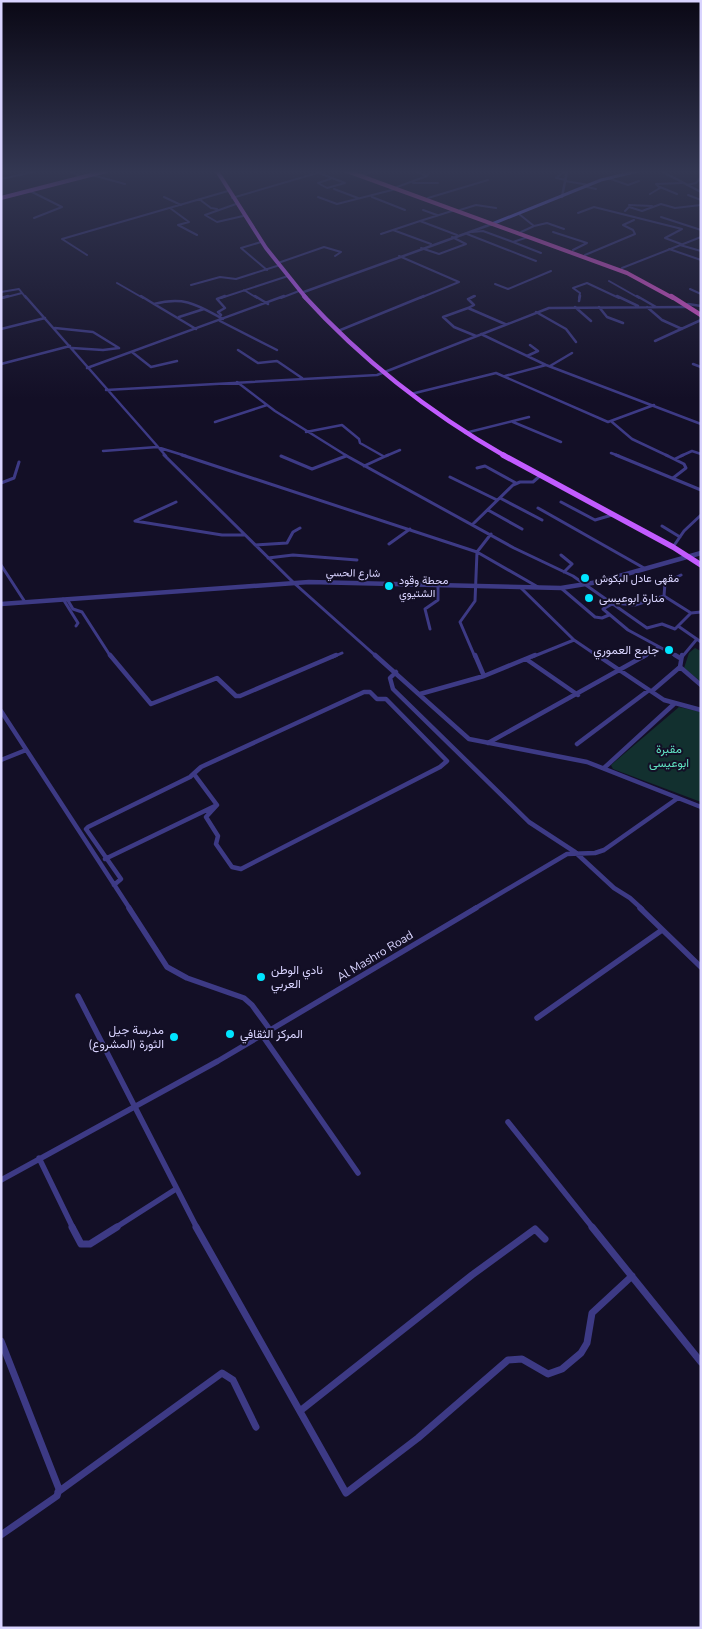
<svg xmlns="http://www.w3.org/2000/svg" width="702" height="1629" viewBox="0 0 702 1629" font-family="'Nunito Sans',Vazirmatn,sans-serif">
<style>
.green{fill:#12302f}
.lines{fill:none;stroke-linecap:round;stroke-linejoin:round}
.minor-far5{stroke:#3d3a85;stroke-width:2}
.minor-far4{stroke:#3d3a85;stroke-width:2.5}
.minor-far3{stroke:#3d3a85;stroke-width:3}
.minor-far2{stroke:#3d3a85;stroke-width:4.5}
.minor-far1{stroke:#3d3a85;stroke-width:5.5}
.minor{stroke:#3d3a85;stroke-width:7}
.tertiary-far1{stroke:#3d3a85;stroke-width:2.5}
.tertiary{stroke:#3d3a85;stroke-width:4.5}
.secondary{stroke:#6f6bff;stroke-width:3}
.primary-far2{stroke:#c25bff;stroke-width:4}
.primary-far1{stroke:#c25bff;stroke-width:4.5}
.primary{stroke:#c25bff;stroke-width:5.5}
.trunk-far1{stroke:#e055d1;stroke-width:4}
.trunk{stroke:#e055d1;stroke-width:4.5}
.poi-dot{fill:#00e5ff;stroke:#130f26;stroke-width:2}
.labels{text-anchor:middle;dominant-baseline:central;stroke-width:4;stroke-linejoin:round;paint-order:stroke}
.far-street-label{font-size:11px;fill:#d9d4ff;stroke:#130f26}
.far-poi-label{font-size:11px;fill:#d9d4ff;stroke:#130f26;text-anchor:start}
.poi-label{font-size:12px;fill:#d9d4ff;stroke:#130f26;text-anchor:start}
.park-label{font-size:12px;fill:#5fe0c0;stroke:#130f26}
.street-label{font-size:12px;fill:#d9d4ff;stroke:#130f26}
</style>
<rect width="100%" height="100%" fill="#130f26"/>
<path class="green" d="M695 648 701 651V682L684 668 689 653Z
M679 707 701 712V802L613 769 611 765Z"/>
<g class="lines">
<path class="minor-far5" d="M69 171 82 177
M414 171 427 176
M319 173 345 183
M92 175 125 184
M363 175 374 171
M608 178 628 185 639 181
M1 179 38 171
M330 179 318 183 327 188 345 183
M566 180 556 178 562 173H567
M565 181 589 185
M413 183H438
M687 185 696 183 701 177
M397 187 427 176 430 171
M587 187 596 189
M660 187 677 194
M334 189 358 198
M30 191 62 207 34 218
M650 194 660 188 656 184 682 183
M688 195 701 200
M164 197 181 205
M318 197 337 204 396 189
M372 197 405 210
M232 198 324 171
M428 198 488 180
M199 199 211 208 217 209
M236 204 205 215 217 222 243 216
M629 205 652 206
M170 208 189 222 178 225 197 235
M423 210 437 215
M460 210 476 205 496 208
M625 211 629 207 642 211 661 204 675 208 701 205
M578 213 594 207 682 229 665 238 681 244
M519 214 534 226 521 232
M661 217 701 230
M420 221 455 210
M534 226 547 223 564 229
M393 230 431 244
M472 232 483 231 513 242 528 237
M553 232 587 243 573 250
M381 234 420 221 457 235
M467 234 536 261
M261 242 241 248 267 270
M513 242 541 253
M680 245 701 251
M421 248 439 254 466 244 452 237
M669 249 701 260
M87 255 62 239 228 191
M585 255 635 234 633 230 623 225 634 220
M399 256 459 282 420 298
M278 263 324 247 341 252 335 256
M622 268 701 237
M609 281 639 298
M117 283 143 298
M495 284 508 289 551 271
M191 285 220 277 236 279 280 265
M690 289 701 294
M244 290 257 298
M1 292 19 289 26 298
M3 298 22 293
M221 298 288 276
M281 298 299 291
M471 298 475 296
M579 298 580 293 573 288 587 283 619 298"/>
<path class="minor-far4" d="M25 296 166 456
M141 296 154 304C185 296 197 305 223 319
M255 296 268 304
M617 296 638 306
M637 296 656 307
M1 298 8 296
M579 301 580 296
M154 304 196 329
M688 304 701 306
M575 307 591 321
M599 307 607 317 623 323
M647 307 662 320 682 329
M468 308 474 305 468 299 474 296
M536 312 566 329 576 342
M221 315 218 312 225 308 217 299 225 296
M179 317 204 309
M220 321 277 350
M55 328 93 332 119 348 103 350 72 348
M1 329 45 318
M338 331 424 296
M481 334 546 365 701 424
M476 336 454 327 443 317 468 308 505 324
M655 341 701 320
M238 350 258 363 277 361 302 378
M132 352 151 367 177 361
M527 356 538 351 530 345
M1 364 70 346
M693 364 701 367
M550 366 572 353
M87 368 284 296
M505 376 546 365
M237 382 275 411 347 456
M106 390 377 375 549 308 687 307
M411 394 496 373 608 422 654 405
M215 422 267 405
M513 422 561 442
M612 422 632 439 668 456
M306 432 342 425 359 439 360 443 383 456
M465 433 529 417
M103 451 157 447 186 456
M611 453 619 456
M386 456 400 450
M681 456 692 451 701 454"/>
<path class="minor-far3" d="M164 455 294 583 377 657
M182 455 477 552 538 587
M345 455 514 548 573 576 647 628 662 624 675 629 691 613
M616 455 701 490
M666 455 684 464 686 468 673 478
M281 456 312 469 346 456
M675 459 683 455
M364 466 388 455
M477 468 485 466 516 483
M450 477 497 500
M1 483 14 478 19 462
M500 498 542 520
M176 502 135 521 222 535H245
M561 502 595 520 612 515
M538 508 644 568
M488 510 522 529
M473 524 513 485 520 482H533L541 475
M662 526 680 537
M389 544 410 529
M255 545 287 543 293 532 300 528
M673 547 684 531 701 515
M561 555 572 564 564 572
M268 558 293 555 357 560
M1 565 25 602
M520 587 574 640 599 657
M561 588 595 617 602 618 609 615
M664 596 635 605 614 603 603 609 628 630 678 657
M664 596 691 613 701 612
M664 596 665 583 681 575
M63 599 78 623 76 626
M67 599 73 609 82 612 111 657
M678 626 701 642
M430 629 425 609 438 600V585
M333 657 342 653
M475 657 460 622 475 601 477 552 491 534
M532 657 574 640
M644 657 659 647
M682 657 697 639"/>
<path class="minor-far2" d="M110 655 151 704 217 678 236 696H240L336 655
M375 655 469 739 587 762 701 807
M475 655 484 676
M597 655 664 700 701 710
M675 655 680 658
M682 655 680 667 701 685
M526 659 578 695
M396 672 390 678 393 689 529 822 575 852 614 888 630 898 642 909
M652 691 680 667
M420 694 484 676 535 655
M1 711 130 909
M488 743 646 655
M577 744 649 690
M1 760 26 750
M604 768 674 704
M105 859 217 805
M114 885 121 879 86 829 88 827 190 777 201 767 364 692H370L377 699H386L447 761 440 767 241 869 232 867 216 844 218 836 206 817 217 805 194 774
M474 909 567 854 595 853 604 850 678 798"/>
<path class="minor-far1" d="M129 908 167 967 187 978 244 998 252 1005 271 1031
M640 908 701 967
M78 996 197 1228
M537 1018 662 930
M262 1035 358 1173
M508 1122 593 1228
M39 1158 73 1228
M1 1180 218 1061 476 908
M115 1228 176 1189"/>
<path class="minor" d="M72 1227 81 1244H90L117 1227
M196 1227 346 1493 418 1438 508 1360 522 1359 548 1374 562 1369 581 1353 587 1343 592 1313 632 1276
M592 1227 701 1362
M1 1341 59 1489 57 1496 1 1535
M300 1411 472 1275 535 1229 545 1239
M58 1492 222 1373 233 1380 256 1427"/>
<path class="tertiary-far1" d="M661 171 701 192
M562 197 567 171
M301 293 492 224"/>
<path class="tertiary" d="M1 604 309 582 561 588 598 582 701 553"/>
<path class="secondary" d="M492 224 601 180 638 171"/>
<path class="primary-far2" d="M217 171 266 248 306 298
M1 198 106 171"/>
<path class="primary-far1" d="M304 296C363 361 430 413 505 456"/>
<path class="primary" d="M503 455 673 547 701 565"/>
<path class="trunk-far1" d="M347 171 627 273 673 298"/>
<path class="trunk" d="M671 296 701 315"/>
</g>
<linearGradient id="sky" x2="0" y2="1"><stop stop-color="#0a0815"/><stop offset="0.43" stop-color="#333752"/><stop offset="1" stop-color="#333752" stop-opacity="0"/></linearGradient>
<rect width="702" height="399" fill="url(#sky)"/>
<g class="poi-dot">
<circle cx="585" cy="578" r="5"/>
<circle cx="389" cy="586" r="5"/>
<circle cx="589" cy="598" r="5"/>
<circle cx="669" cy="650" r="5"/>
<circle cx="261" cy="977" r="5"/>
<circle cx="230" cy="1034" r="5"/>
<circle cx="174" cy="1037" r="5"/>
</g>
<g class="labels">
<g class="far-street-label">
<text transform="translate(353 573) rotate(1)">شارع الحسي</text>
</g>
<g class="far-poi-label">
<text x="595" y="578">مقهى عادل البكوش</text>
<text x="399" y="580">محطة وقود<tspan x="399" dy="13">الشتيوي</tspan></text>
</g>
<g class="poi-label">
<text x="599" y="598">منارة ابوعيسى</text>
<text x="659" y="650" text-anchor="end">جامع العموري</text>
<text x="271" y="970">نادي الوطن<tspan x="271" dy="14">العربي</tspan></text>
<text x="164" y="1030" text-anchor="end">مدرسة جيل<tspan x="164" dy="14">الثورة (المشروع)</tspan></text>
<text x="240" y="1034">المركز الثقافي</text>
</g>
<g class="park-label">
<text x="669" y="749">مقبرة<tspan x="669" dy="14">ابوعيسى</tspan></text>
</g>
<g class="street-label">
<text transform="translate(375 956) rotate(-31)">Al Mashro Road</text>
</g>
</g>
<rect width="702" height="1629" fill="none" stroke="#d9d4ff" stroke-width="5"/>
</svg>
